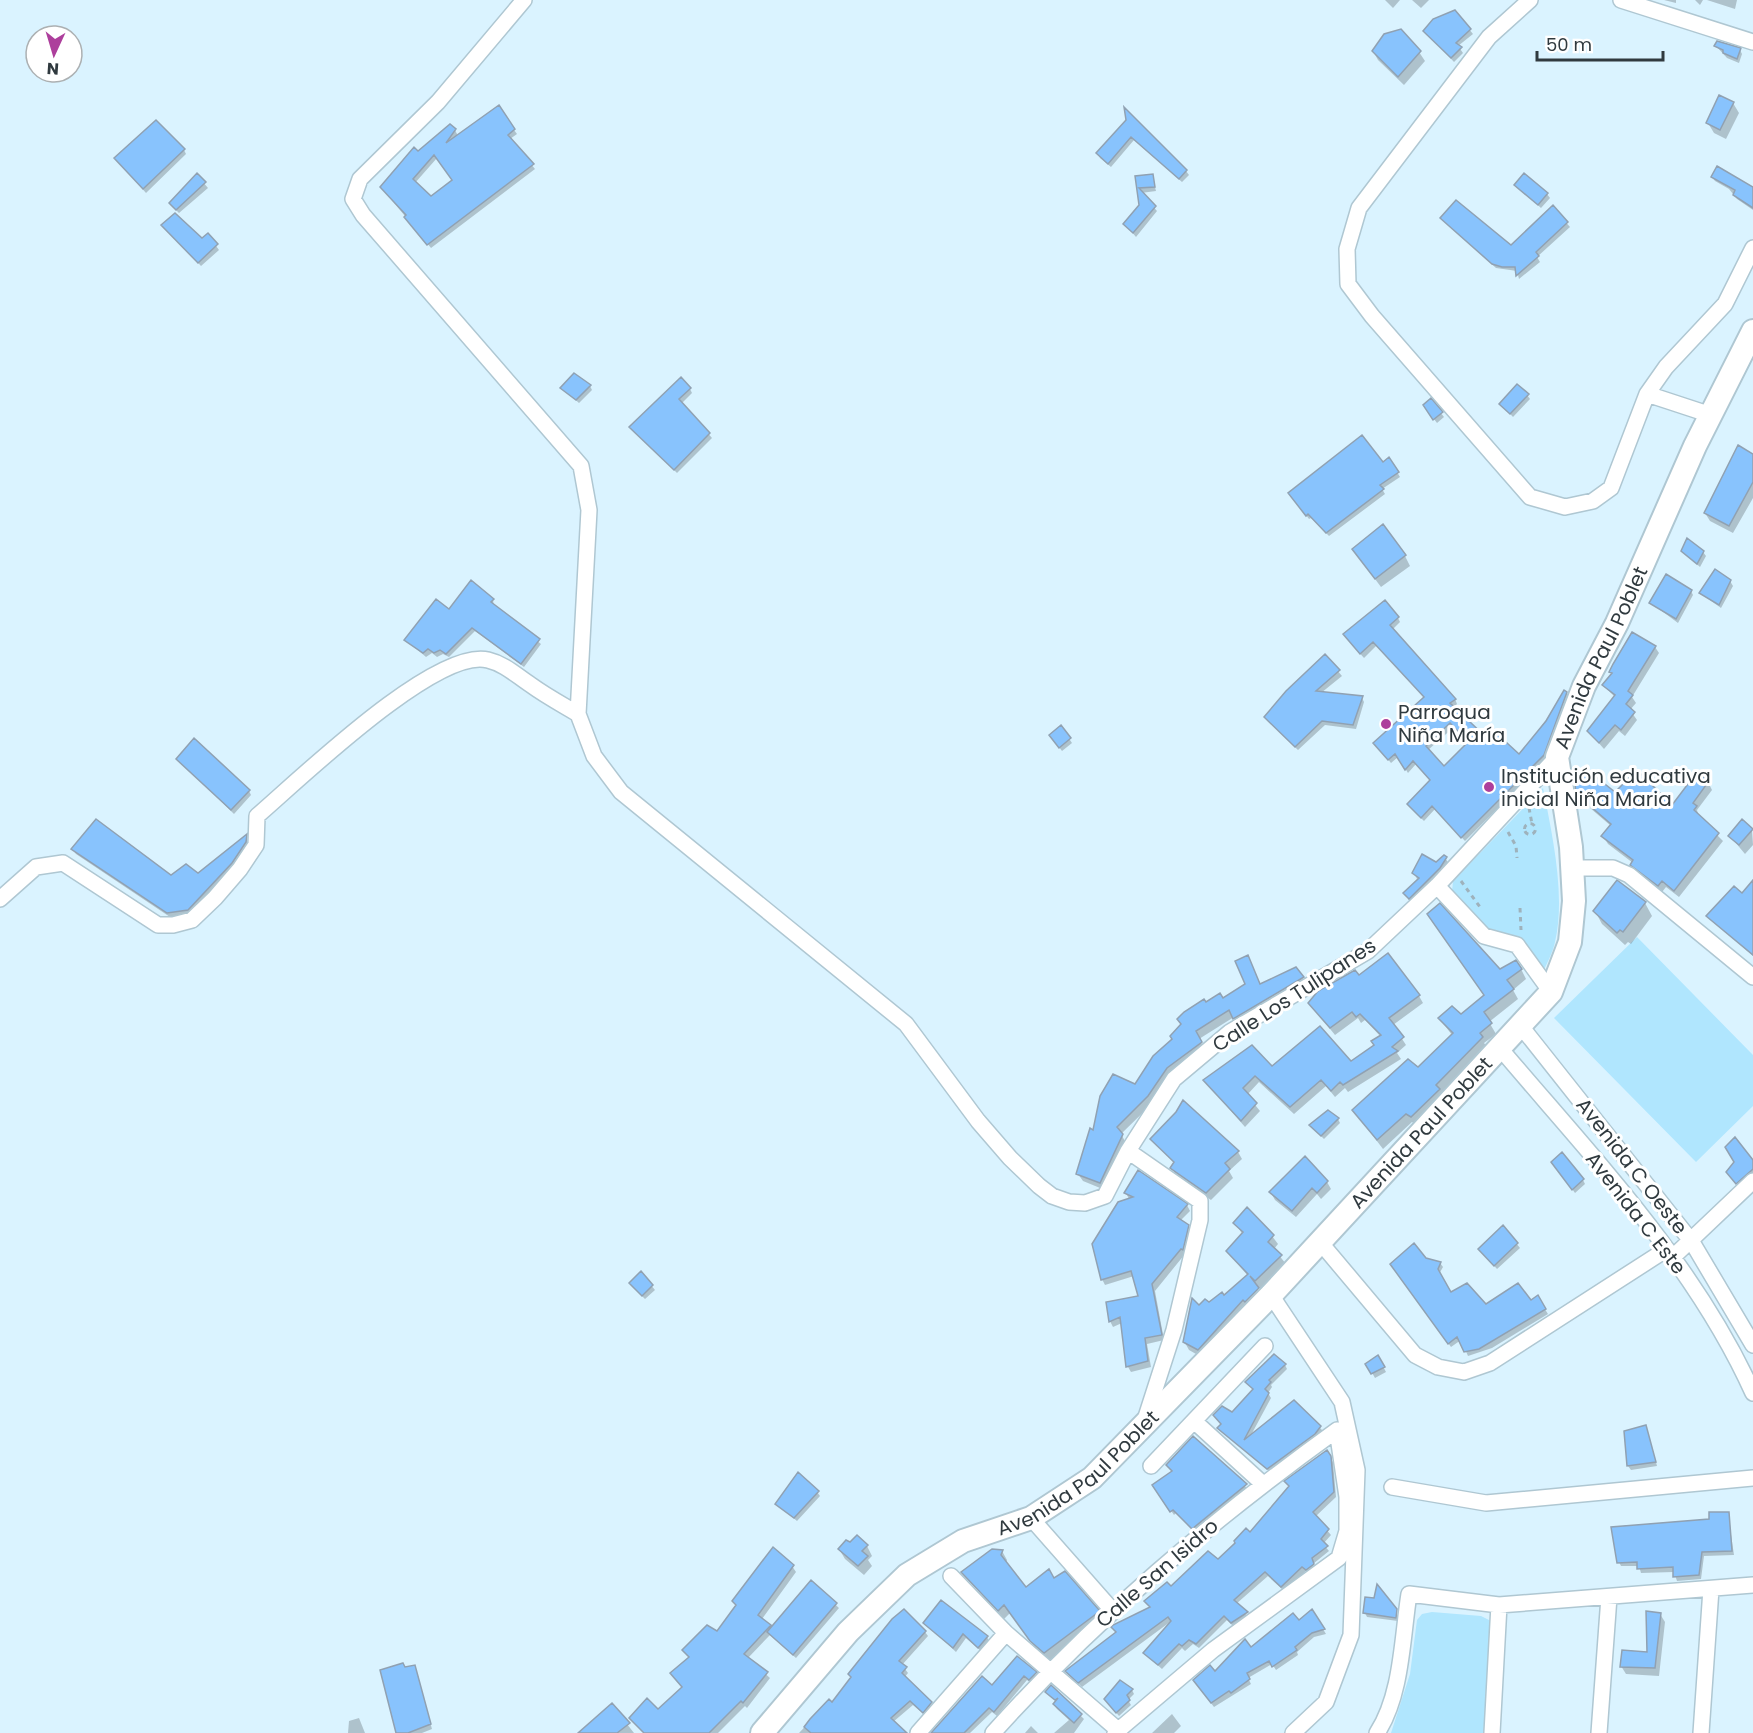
<svg xmlns="http://www.w3.org/2000/svg" width="1753" height="1733" viewBox="0 0 1753 1733" font-family="Poppins,sans-serif">
<style>
.green{fill:#b0e6fe}
.shadow{fill:#0003;fill-rule:evenodd}
.building{fill:#88c3fd;stroke:#90a1b2;stroke-width:1.5;fill-rule:evenodd}
.lines{fill:none;stroke-linecap:round;stroke-linejoin:round}
.minor-casing{stroke:#afc7d2;stroke-width:18}
.secondary-casing{stroke:#afc7d2;stroke-width:26}
.path{stroke:#9eb2bc;stroke-width:3;stroke-dasharray:4.5 4.5;stroke-linecap:butt}
.minor{stroke:#fff;stroke-width:15}
.secondary{stroke:#fff;stroke-width:22}
.poi-dot{fill:#ad3f9c;stroke:#fff;stroke-width:2}
.labels{text-anchor:middle;dominant-baseline:central;stroke-width:6;stroke-linejoin:round;paint-order:stroke}
.street-label{font-size:20px;fill:#303a3f;stroke:#fff}
.poi-label{font-size:20px;fill:#303a3f;stroke:#fff;text-anchor:start}
</style>
<rect width="100%" height="100%" fill="#daf3ff"/>
<path class="green" d="M1543 788C1552 834 1566 895 1555 942 1553 952 1547 963 1543 972L1521 942 1484 934 1452 892 1453 881Z
M1637 937 1753 1055V1106L1696 1162 1554 1018Z
M1432 1612 1481 1616 1491 1621 1493 1629 1485 1733H1391L1410 1674 1417 1620 1422 1614Z"/>
<path class="shadow" d="M1385 0H1400L1393 8Z
M1412 0H1429L1421 8Z
M1664 0H1676V3Z
M1695 0H1703L1700 5Z
M1707 0H1737L1735 9Z
M1455 12 1473 34 1458 46 1463 53 1454 62 1425 31Z
M1716 46 1740 50 1742 54 1739 63 1727 58Z
M1373 51 1419 52 1425 61 1404 85 1378 60Z
M1733 103 1739 113 1726 139 1714 133 1708 123Z
M1128 121 1186 171 1189 175 1182 182 1134 140 1111 167 1100 158 1098 153Z
M455 130 458 136 514 130 517 134 510 139 535 169 431 248 382 188 418 153ZM437 158 454 181 431 198 415 183Z
M184 150 186 154 146 193 116 159Z
M197 175 208 188 179 213 173 207Z
M1152 176 1156 191 1141 193 1157 211 1136 237 1125 224 1141 206 1137 178Z
M1712 177 1753 190V210L1737 199 1729 189 1715 181Z
M1516 185 1547 194 1550 198 1541 208Z
M1553 208 1570 227 1537 257 1540 262 1519 279 1517 271 1496 268 1442 218 1511 247Z
M163 226 202 240 208 235 219 250 201 266Z
M590 386 592 390 579 403 562 388Z
M690 389 692 393 682 403 712 438 677 473 631 427Z
M1527 395 1530 399 1513 417 1501 404Z
M1431 401 1444 417 1437 423 1427 410Z
M1753 456V498L1733 533 1710 521 1705 513Z
M1389 459 1400 477 1382 489 1385 494 1329 536 1311 518 1309 519 1292 497 1382 465Z
M1682 551 1703 552 1706 556 1700 567Z
M1405 556 1410 566 1381 587 1360 559Z
M1730 581 1733 586 1721 608 1700 593Z
M1691 591 1693 595 1678 623 1651 603Z
M493 600 494 606 541 644 524 667 475 631 449 657 443 654 437 657 432 653 426 657 406 640 449 611Z
M1398 618 1400 622 1392 630 1455 699 1457 704 1453 708 1487 740 1519 756 1566 693 1569 697 1546 760 1465 841 1435 809 1424 821 1412 809 1431 781 1416 764 1408 773 1398 757 1391 763 1378 747 1425 698 1377 645 1364 658 1347 639ZM1454 727 1469 743 1444 768 1428 750Z
M1655 647 1659 653 1632 697 1636 703 1630 710 1637 720 1625 736 1619 731 1604 749 1589 732 1615 697 1604 686 1612 674 1611 672Z
M1325 656 1342 676 1321 693 1362 698 1364 702 1356 729 1325 725 1298 750 1268 721Z
M1061 727 1072 743 1062 751 1053 739Z
M178 759 249 791 251 795 234 814Z
M1708 782 1712 790 1697 810 1699 817 1723 841 1679 897 1666 887 1662 892 1636 872 1633 863 1608 844 1603 836 1611 826 1582 801 1578 793 1615 794 1672 807Z
M1752 830 1753 845 1745 854 1730 836Z
M246 837 248 847 234 868 191 914 170 917 76 854 73 850 171 877 198 875Z
M1445 858 1450 865 1410 902 1405 893 1418 881 1414 873Z
M1753 882V956L1708 916 1742 896Z
M1645 903 1652 916 1631 944 1628 942 1625 945 1602 924 1595 911Z
M1248 957 1261 985 1296 969 1307 985 1239 1025 1234 1017 1199 1039 1206 1051 1121 1134 1126 1143 1105 1190 1083 1181 1078 1174 1094 1132 1205 1004 1223 1000 1247 985Z
M1521 969 1526 979 1513 990 1518 999 1489 1022 1496 1034 1484 1043 1487 1047 1417 1126 1412 1122 1383 1149 1354 1111 1418 1069 1452 1035 1439 1018 1461 1016 1485 996 1500 971Z
M1358 977 1419 996 1423 1003 1393 1025 1406 1045 1397 1053 1401 1059 1348 1092 1345 1088 1335 1097 1326 1086 1294 1114 1259 1082 1247 1095 1260 1111 1245 1127 1205 1081 1272 1068 1351 1063 1376 1046 1381 1037 1365 1020 1361 1023 1358 1018 1335 1035 1310 1004Z
M1183 1103 1238 1152 1242 1159 1229 1171 1233 1178 1211 1200 1176 1176 1172 1168 1175 1164 1152 1140Z
M1338 1119 1340 1123 1324 1139 1310 1125Z
M1735 1162 1753 1163V1180L1741 1190 1732 1179Z
M1556 1167 1583 1180 1585 1184 1575 1193Z
M1327 1182 1331 1189 1321 1199 1317 1194 1296 1217 1275 1200 1271 1193Z
M1126 1193 1187 1205 1190 1211 1180 1221 1191 1232 1185 1254 1155 1291 1164 1340 1147 1344 1151 1367 1131 1372 1128 1367 1122 1323 1113 1327 1110 1321 1139 1298 1134 1276 1105 1285 1102 1279 1129 1199Z
M1235 1223 1272 1236 1278 1244 1274 1249 1286 1264 1261 1289 1255 1285 1263 1298 1203 1358 1189 1350 1184 1341 1199 1307 1224 1297 1248 1276 1227 1251 1243 1235Z
M1503 1227 1520 1248 1497 1269 1483 1253Z
M1425 1259 1440 1263 1443 1267 1439 1274 1451 1295 1486 1306 1531 1302 1537 1297 1548 1314 1492 1348 1468 1356 1461 1340 1451 1347 1394 1269Z
M641 1273 655 1290 645 1299 630 1284Z
M1378 1357 1386 1372 1375 1378 1367 1364Z
M1285 1365 1287 1369 1271 1385 1272 1387 1268 1393 1271 1398 1250 1437 1294 1402 1323 1431 1270 1472 1219 1428 1254 1391 1247 1382Z
M1646 1426 1657 1466 1631 1470 1628 1466Z
M1193 1438 1248 1489 1196 1533 1176 1513 1174 1515 1157 1490 1173 1472 1170 1469Z
M1326 1452 1333 1462 1336 1497 1315 1517 1331 1535 1323 1544 1329 1551 1313 1564 1315 1570 1309 1574 1306 1571 1284 1591 1268 1576 1236 1604 1249 1618 1235 1628 1227 1620 1199 1648 1193 1644 1185 1651 1182 1648 1162 1669 1145 1654 1170 1622 1082 1687 1070 1676 1067 1672 1117 1633 1113 1627 1151 1608 1146 1601 1218 1561 1250 1535 1290 1487 1286 1482Z
M817 1492 820 1496 797 1521 777 1504Z
M1728 1514 1734 1555 1704 1556 1701 1579 1677 1581 1674 1572 1641 1573 1639 1566H1621L1619 1562Z
M850 1544 867 1546 872 1556 868 1560 872 1566 864 1575 845 1559 839 1549Z
M1002 1551 1007 1560 1006 1564 1026 1589 1054 1580 1098 1612 1104 1621 1050 1661 1037 1650 1010 1613 1004 1619 962 1572Z
M792 1566 796 1572 762 1619 771 1629 811 1582 839 1608 796 1658 770 1635 748 1658 770 1678 747 1708 745 1706 718 1733H644L631 1718 658 1711 683 1688 672 1673 690 1658 684 1650 717 1633 737 1607 734 1601Z
M1396 1610 1398 1621 1367 1617 1365 1613Z
M1312 1611 1326 1634 1314 1637 1297 1652 1298 1655 1276 1670 1272 1664 1248 1678 1251 1684 1214 1707 1197 1685 1251 1649 1299 1623Z
M1660 1614 1665 1622 1659 1676 1626 1674 1621 1666 1648 1653Z
M925 1623 987 1637 989 1641 981 1651 966 1638 956 1652Z
M925 1632 928 1636 902 1665 908 1673 904 1678 933 1708 926 1716 913 1705 893 1722 896 1733H799L829 1701 832 1704Z
M1017 1658 1038 1678 1032 1684 1027 1680 997 1716 992 1712 970 1733H932L992 1687Z
M414 1667 432 1729 422 1733H398L405 1669Z
M1051 1687 1084 1719 1074 1733H1054L1069 1720 1057 1709 1054 1705 1057 1702 1047 1692Z
M1132 1690 1134 1694 1128 1700 1131 1705 1119 1716 1109 1704Z
M612 1705 634 1733H588Z
M1172 1714 1181 1726 1174 1733H1152Z
M359 1718 365 1733H348L349 1721Z
M1031 1726 1038 1733H1025Z"/>
<path class="building" d="M1455 10 1471 29 1456 43 1462 47 1451 58 1423 31 1433 19Z
M1401 29 1421 51 1398 77 1372 51 1384 34Z
M1717 41 1741 48 1737 59 1723 53V50L1714 46Z
M1719 95 1734 102 1720 130 1706 123Z
M499 105 515 129 508 135 534 164 427 245 404 217 406 215 380 187 414 147 418 151 450 124 456 129 446 143ZM434 155 452 180 431 196 413 179Z
M1124 107 1187 170 1179 179 1131 137 1108 164 1096 153 1126 120Z
M156 120 185 149 143 189 114 158Z
M1717 166 1753 187V208L1733 195 1735 190 1711 177Z
M197 173 206 182 176 210 169 203Z
M1524 173 1548 193 1538 205 1514 185Z
M1153 174 1155 187 1139 188 1156 206 1133 233 1123 224 1139 205 1135 176Z
M1456 200 1511 245 1553 205 1568 222 1536 252 1539 256 1516 276 1515 267H1502L1492 264 1440 218Z
M175 213 202 238 208 233 218 244 198 263 161 225Z
M574 373 591 385 576 400 560 388Z
M681 377 691 388 679 399 710 433 674 470 629 427Z
M1517 384 1529 394 1510 414 1499 404Z
M1431 398 1443 412 1433 420 1423 405Z
M1362 435 1383 462 1389 457 1399 472 1380 485 1384 489 1326 533 1308 514 1306 516 1288 493Z
M1738 445 1753 454V482L1729 526 1704 513Z
M1383 524 1406 555 1375 579 1352 549Z
M1687 538 1704 551 1697 564 1681 551Z
M1715 569 1731 580 1719 605 1699 593Z
M1666 574 1692 590 1676 619 1649 603Z
M471 580 494 599 491 602 540 639 521 664 472 628 446 654 440 650 434 653 428 649 423 653 404 640 436 599 449 609Z
M1385 600 1399 617 1390 625 1456 699 1450 703 1487 738 1494 731 1519 754 1546 721 1564 690 1567 692 1544 755 1461 838 1432 806 1421 818 1407 804 1430 780 1413 761 1405 770 1395 754 1388 760 1373 743 1424 697 1373 642 1360 654 1343 634ZM1450 723 1468 742 1444 766 1426 746Z
M1632 632 1656 646 1628 691 1633 695 1626 704 1635 712 1621 730 1615 725 1599 743 1587 731 1615 695 1602 685 1612 673 1609 672 1613 664Z
M1325 654 1340 670 1316 691 1363 696 1353 725 1322 721 1295 747 1264 717 1286 691Z
M1061 725 1071 738 1059 748 1049 735Z
M194 738 250 790 231 810 176 759Z
M1586 769 1615 792 1637 770 1672 805 1697 772 1709 781 1693 803 1697 806 1694 810 1719 833 1674 891 1662 881 1658 886 1630 865 1633 860 1601 836 1611 824 1576 794 1575 784Z
M96 819 171 875 186 864 198 873 247 834 246 842 232 863 188 910 167 913 71 849Z
M1742 819 1753 829 1739 845 1728 836Z
M1422 854 1436 862 1444 855 1447 857 1440 868 1409 899 1403 893 1419 878 1412 873Z
M1617 880 1646 902 1623 932 1620 930 1617 933 1593 911Z
M1753 880V955L1706 916 1734 886 1742 893Z
M1440 903 1500 969 1516 960 1522 969 1507 980 1514 989 1484 1012 1492 1023 1480 1033 1483 1037 1436 1085 1440 1089 1411 1117 1406 1114 1377 1140 1352 1110 1408 1059 1418 1067 1453 1033 1438 1018 1452 1006 1461 1014 1484 995 1427 914Z
M1388 953 1420 995 1389 1018 1404 1037 1392 1047 1398 1051 1343 1085 1340 1082 1331 1091 1321 1080 1290 1107 1255 1076 1243 1088 1257 1103 1241 1121 1203 1080 1252 1045 1272 1066 1320 1026 1351 1061 1374 1045 1371 1041 1381 1035 1360 1014 1356 1017 1352 1012 1330 1028 1308 1003 1318 991 1355 970 1359 975Z
M1248 955 1260 984 1296 967 1304 977 1233 1019 1229 1010 1196 1031 1202 1042 1167 1068 1148 1096 1117 1127 1123 1134 1100 1183 1076 1174 1090 1128 1093 1130 1100 1096 1113 1074 1135 1084 1153 1056 1172 1039 1170 1036 1181 1024 1177 1019 1184 1012 1204 999 1206 1002 1220 993 1223 998 1245 984 1235 961Z
M1183 1100 1239 1151 1225 1163 1230 1169 1206 1193 1170 1168 1174 1162 1150 1139 1176 1112Z
M1328 1110 1339 1118 1321 1136 1309 1125Z
M1735 1137 1753 1160V1169L1736 1184 1726 1172 1734 1162 1725 1147Z
M1562 1152 1584 1179 1572 1190 1551 1162Z
M1305 1156 1328 1181 1317 1193 1312 1188 1292 1211 1269 1192Z
M1138 1170 1188 1204 1177 1217 1189 1225 1183 1250 1181 1249 1152 1284 1162 1335 1145 1338 1148 1361 1126 1367 1120 1317 1109 1322 1106 1302 1138 1296 1131 1271 1101 1280 1092 1244 1118 1202 1133 1197 1124 1193Z
M1247 1207 1274 1235 1268 1242 1282 1255 1255 1281 1250 1276 1259 1288 1245 1302 1243 1300 1198 1350 1183 1342 1192 1298 1199 1305 1205 1299 1209 1302 1222 1292 1224 1295 1248 1274 1226 1251 1243 1232 1233 1223Z
M1503 1225 1518 1243 1494 1266 1478 1249Z
M1414 1243 1426 1258 1441 1262 1438 1269 1451 1292 1467 1283 1486 1304 1518 1283 1531 1300 1538 1295 1546 1309 1479 1349 1464 1352 1457 1337 1448 1344 1390 1264Z
M641 1271 653 1285 642 1296 629 1283Z
M1274 1354 1286 1364 1269 1380 1271 1382 1265 1389 1269 1393 1244 1440 1294 1400 1321 1426 1315 1434 1267 1469 1217 1428 1221 1424 1213 1415 1222 1406 1232 1412 1253 1389 1245 1382Z
M1378 1355 1385 1367 1371 1374 1365 1364Z
M1646 1425 1656 1462 1627 1466 1624 1431Z
M1193 1436 1247 1484 1192 1529 1173 1510 1170 1512 1152 1485 1172 1471 1166 1465Z
M1327 1450 1331 1456 1334 1492 1313 1512 1329 1529 1321 1539 1328 1546 1312 1558 1314 1564 1306 1570 1302 1567 1281 1587 1265 1572 1234 1600 1248 1612 1231 1623 1224 1616 1196 1644 1189 1640 1182 1646 1179 1644 1158 1665 1143 1653 1171 1621 1168 1617 1078 1683 1065 1671 1116 1632 1111 1627 1113 1625 1150 1607 1144 1601 1167 1582 1171 1586 1208 1551 1218 1559 1235 1543 1234 1541 1246 1528 1250 1532 1289 1486 1284 1481Z
M798 1472 819 1491 794 1518 775 1504Z
M1709 1512H1729L1732 1551 1702 1552 1699 1575 1673 1577V1567L1637 1569V1562L1617 1563 1611 1527 1709 1519Z
M857 1535 868 1545 862 1551 868 1556 858 1566 838 1549 846 1540 850 1542Z
M773 1547 794 1565 758 1615 771 1625 744 1654 768 1672 743 1703 741 1701 709 1733H644L629 1718 647 1698 658 1709 682 1687 670 1673 689 1657 682 1650 707 1625 717 1631 736 1605 732 1601Z
M992 1549 1003 1550 1001 1555 1026 1587 1049 1569 1054 1578 1065 1571 1100 1611 1044 1653 1030 1641 1004 1605 998 1611 961 1572Z
M811 1580 837 1603 793 1655 767 1632Z
M1377 1584 1397 1609 1396 1618 1363 1613 1365 1597 1374 1598Z
M941 1600 988 1636 978 1648 963 1634 953 1648 923 1623Z
M904 1609 926 1631 899 1661 907 1667 902 1673 932 1702 923 1713 910 1701 891 1718 907 1733H811L804 1727 810 1719 829 1699 832 1702 851 1677 848 1674 892 1619Z
M1312 1609 1325 1629 1312 1633 1295 1647 1297 1650 1272 1667 1269 1661 1247 1673 1250 1679 1231 1693 1229 1691 1211 1703 1193 1680 1210 1665 1215 1671 1245 1639 1251 1647 1293 1613 1299 1620Z
M1646 1611 1661 1613 1655 1668 1620 1667 1622 1650 1647 1652Z
M1017 1656 1037 1672 1029 1680 1024 1676 994 1712 989 1708 964 1733H931L982 1676 992 1685Z
M403 1663 405 1667 415 1665 431 1724 408 1733H396L380 1670Z
M1120 1680 1133 1689 1127 1695 1130 1700 1116 1713 1104 1699Z
M1051 1685 1082 1714 1074 1723 1053 1704 1058 1698 1055 1700 1045 1692Z
M612 1703 630 1723 617 1733H578Z"/>
<g class="lines">
<defs>
<path id="minor" d="M524 0 438 102 360 179 353 199 363 215 581 466 589 510 578 714 594 756 621 792 906 1024 978 1121 1010 1158 1039 1186 1052 1196 1069 1202 1085 1203 1105 1196 1128 1151 1174 1079 1230 1032 1368 951 1437 886 1557 757
M1530 0 1489 37 1359 208 1347 249 1348 284 1372 316 1530 497 1565 507 1593 501 1611 488 1647 394 1666 367 1725 304 1753 248
M1621 0 1753 42
M1647 394 1711 415
M1572 868H1613L1629 875 1753 977
M1437 886 1484 936 1517 945 1551 992
M0 899 36 867 63 863 158 925H173L192 920 215 898 240 869 256 845 257 816C299 780 436 647 488 660 505 664 517 676 531 685 546 696 563 705 578 714
M1520 1025 1692 1242 1753 1345
M1499 1047C1591 1156 1694 1262 1753 1393
M1128 1151 1200 1201V1220L1174 1330 1145 1420
M1320 1242 1415 1355 1438 1367 1464 1372 1490 1363 1667 1249
M1673 1257 1753 1181
M1271 1295 1342 1402 1357 1470 1351 1635 1326 1702 1293 1733
M1194 1421 1263 1484
M1151 1466 1265 1346
M1392 1487 1486 1503 1753 1478
M1031 1518 1112 1610
M951 1576 1006 1633 1118 1730
M918 1733 1006 1633
M993 1733C1097 1617 1211 1521 1337 1430L1347 1497V1531L1339 1558 1213 1650 1115 1733
M1377 1733C1402 1695 1402 1638 1409 1594L1499 1605 1753 1585
M1492 1733 1499 1605
M1599 1733 1609 1597
M1701 1733 1711 1589"/>
<g id="secondary">
<path id="s1" d="M762 1733 848 1632 907 1575 963 1541 1031 1518 1092 1478 1271 1295 1551 992 1570 942 1574 901 1571 847 1557 757 1584 686 1617 623 1695 446 1753 331"/>
</g>
</defs>
<use href="#minor" class="minor-casing"/>
<use href="#secondary" class="secondary-casing"/>
<path class="path" d="M1529 808 1532 824
M1524.5 829a5.5 5.5 0 1 1 11 0a5.5 5.5 0 1 1-11 0Z
M1508 832 1516 846 1517 858
M1461 881 1480 907
M1520 908 1521 930"/>
<use href="#minor" class="minor"/>
<use href="#secondary" class="secondary"/>
</g>
<g class="poi-dot">
<circle cx="1386" cy="724" r="6"/>
<circle cx="1489" cy="787" r="6"/>
</g>
<g class="labels">
<g class="street-label">
<text stroke="none"><textPath href="#s1" startOffset="1442">Avenida Paul Poblet</textPath></text>
<text transform="translate(1294 995) rotate(-33)">Calle Los Tulipanes</text>
<text stroke="none"><textPath href="#s1" startOffset="902">Avenida Paul Poblet</textPath></text>
<text transform="translate(1632 1166) rotate(52)">Avenida C Oeste</text>
<text transform="translate(1636 1213) rotate(52)">Avenida C Este</text>
<text stroke="none"><textPath href="#s1" startOffset="416">Avenida Paul Poblet</textPath></text>
<text transform="translate(1157 1573) rotate(-41)">Calle San Isidro</text>
</g>
<g class="poi-label">
<text x="1398" y="712">Parroqua<tspan x="1398" dy="23">Niña María</tspan></text>
<text x="1501" y="776">Institución educativa<tspan x="1501" dy="23">inicial Niña Maria</tspan></text>
</g>
</g>
<g transform="translate(54 54) rotate(184)"><circle r="28" fill="#ffffff" stroke="#acb0b2" stroke-width="1.5"/>
<path d="M0-4.5L10 22L0 15L-10 22Z" fill="#ad3f9c"/>
<text y="-9" font-size="16" font-weight="bold" text-anchor="middle" fill="#303a3f">N</text>
</g>
<path d="M1537 51v9h126v-9" fill="none" stroke="#303a3f" stroke-width="3"/>
<text x="1546" y="51" font-size="18" fill="#303a3f" stroke="#ffffff" stroke-width="4.5" paint-order="stroke">50 m</text>
</svg>
